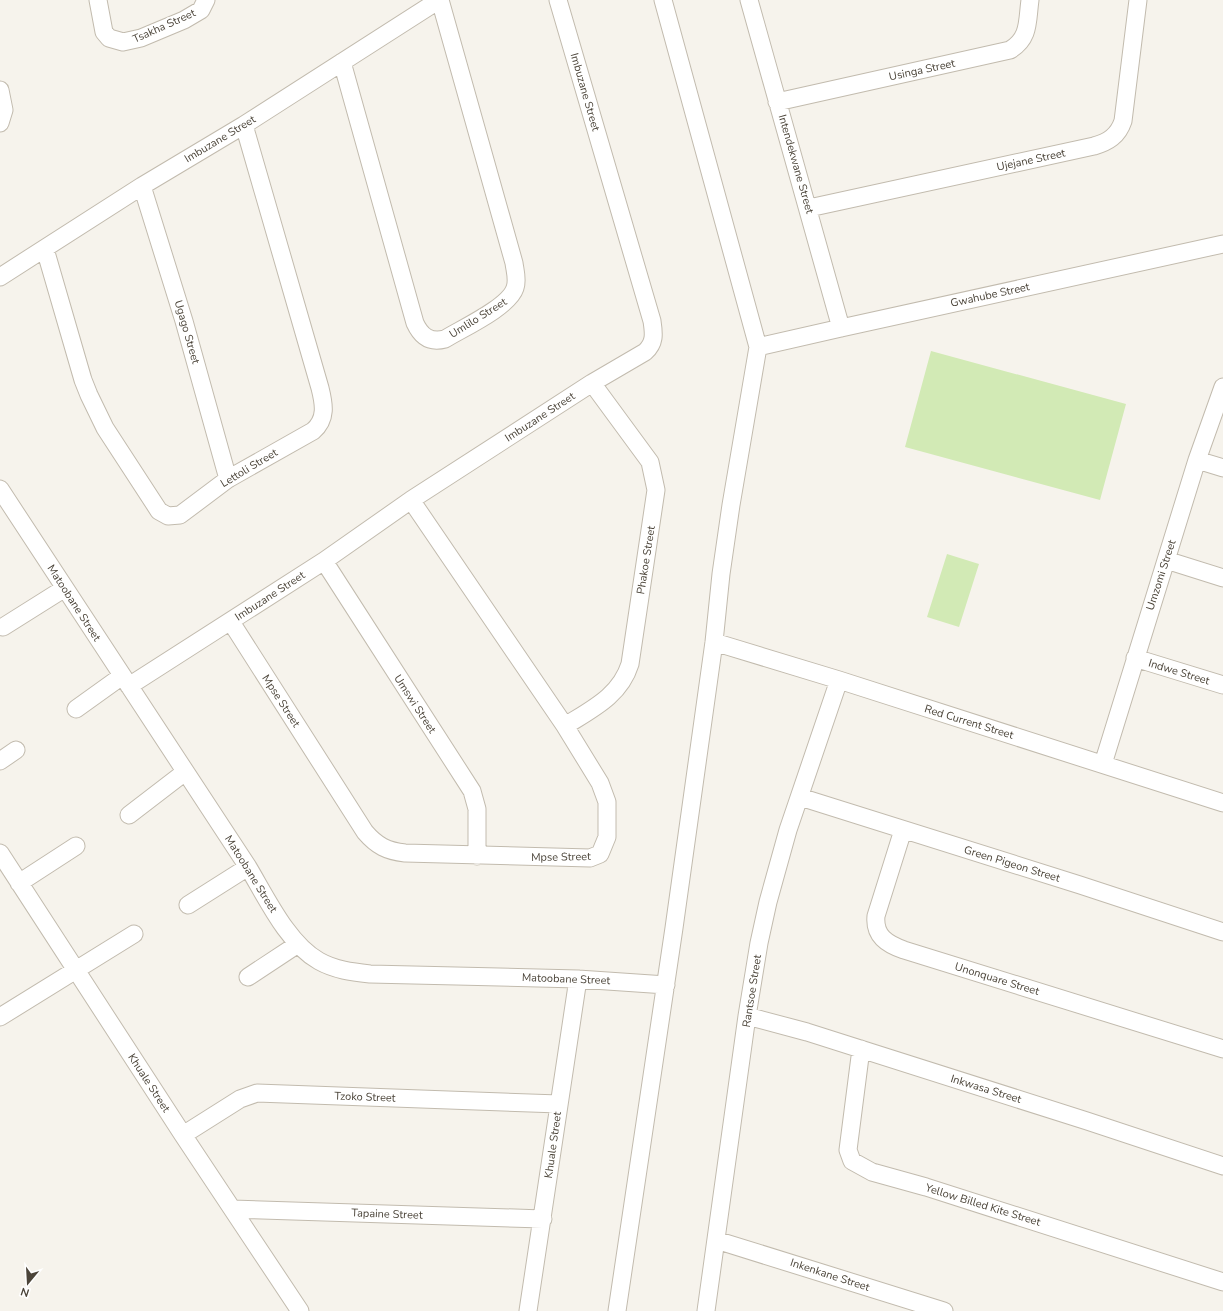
<svg xmlns="http://www.w3.org/2000/svg" width="1223" height="1311" viewBox="0 0 1223 1311" font-family="'Nunito Sans',sans-serif">
<style>
.green{fill:#d2eab5}
.lines{fill:none;stroke-linecap:round;stroke-linejoin:round}
.minor-casing{stroke:#c2bbae;stroke-width:19}
.minor{stroke:#fff;stroke-width:17}
.labels{text-anchor:middle;dominant-baseline:central;stroke-width:4;stroke-linejoin:round;paint-order:stroke}
.street-label{font-size:11px;fill:#4b4439;stroke:#fff}
</style>
<rect width="100%" height="100%" fill="#f6f3ec"/>
<path class="green" d="M931 351 1126 404 1100 500 905 447Z
M947 554 979 564 959 627 927 617Z"/>
<g class="lines">
<defs>
<path id="minor" d="M98 0 104 32 109 38 123 42 141 38 184 20 201 10 206 0
M749 0 841 328
M342 62 415 323C421 336 430 343 445 339 463 328 509 307 515 288 518 280 515 271 514 263L440 0
M0 90 4 110 0 123
M777 102 1010 50C1030 38 1027 21 1030 0
M142 186 184 321 228 479
M809 208 1094 146C1108 142 1118 136 1123 121L1138 0
M45 249 83 380 89 395 105 428 159 511 168 516 180 515 228 479 313 431C327 419 324 404 320 388L244 125
M0 277 142 186 244 125 439 0
M758 347 841 328 1223 244
M1197 460 1223 468
M0 489 248 867C266 897 288 944 319 961 335 970 352 972 370 974L578 979 666 985
M1166 560 1223 578
M324 561 472 791 477 809V856
M231 622 365 832C377 846 387 851 405 853L590 858 600 854 607 837V802L600 783 565 726 411 500
M3 627 65 588
M714 642 839 680 1223 803
M1135 658 1223 685
M129 686 324 561 411 500 592 383 645 352C655 343 654 334 652 321L558 0
M76 709 122 676
M565 726C592 709 620 696 630 664L656 490 650 462 592 383
M0 761 16 750
M1103 764 1197 460 1223 387
M800 797 1080 885 1223 932
M129 815 185 772
M903 830 876 916C874 936 887 944 904 950L1223 1049
M0 853 183 1135 300 1311
M19 883 76 846
M188 905 248 867
M248 977 298 944
M747 1016 807 1032 1087 1121 1223 1166
M0 1017 134 934
M861 1049 848 1150 852 1161 872 1172 926 1187 1223 1282
M183 1135 240 1099 257 1093 559 1104
M232 1209 543 1219
M716 1240 944 1311
M528 1311 578 979
M617 1311 674 928 714 642 721 574 731 505 758 347 663 0
M706 1311 747 1016 759 943 768 902 788 830 839 680"/>
</defs>
<use href="#minor" class="minor-casing"/>
<use href="#minor" class="minor"/>
</g>
<g class="labels">
<g class="street-label">
<text transform="translate(164 26) rotate(-24)">Tsakha Street</text>
<text transform="translate(922 70) rotate(-12)">Usinga Street</text>
<text transform="translate(585 92) rotate(74)">Imbuzane Street</text>
<text transform="translate(220 139) rotate(-31)">Imbuzane Street</text>
<text transform="translate(1031 160) rotate(-12)">Ujejane Street</text>
<text transform="translate(796 164) rotate(74)">Intendekwane Street</text>
<text transform="translate(990 295) rotate(-12)">Gwahube Street</text>
<text transform="translate(478 318) rotate(-32)">Umlilo Street</text>
<text transform="translate(187 332) rotate(74)">Ugago Street</text>
<text transform="translate(540 417) rotate(-33)">Imbuzane Street</text>
<text transform="translate(249 468) rotate(-31)">Lettoli Street</text>
<text transform="translate(646 560) rotate(-81)">Phakoe Street</text>
<text transform="translate(1161 575) rotate(-72)">Umzomi Street</text>
<text transform="translate(270 596) rotate(-33)">Imbuzane Street</text>
<text transform="translate(74 603) rotate(57)">Matoobane Street</text>
<text transform="translate(1179 672) rotate(17)">Indwe Street</text>
<text transform="translate(281 701) rotate(57)">Mpse Street</text>
<text transform="translate(415 704) rotate(57)">Umswi Street</text>
<text transform="translate(969 722) rotate(17)">Red Current Street</text>
<text transform="translate(561 857) rotate(-1)">Mpse Street</text>
<text transform="translate(1012 864) rotate(17)">Green Pigeon Street</text>
<text transform="translate(251 874) rotate(58)">Matoobane Street</text>
<text transform="translate(566 979) rotate(2)">Matoobane Street</text>
<text transform="translate(997 979) rotate(17)">Unonquare Street</text>
<text transform="translate(752 991) rotate(-81)">Rantsoe Street</text>
<text transform="translate(149 1083) rotate(57)">Khuale Street</text>
<text transform="translate(986 1089) rotate(17)">Inkwasa Street</text>
<text transform="translate(365 1097) rotate(2)">Tzoko Street</text>
<text transform="translate(553 1145) rotate(-82)">Khuale Street</text>
<text transform="translate(983 1205) rotate(17)">Yellow Billed Kite Street</text>
<text transform="translate(387 1214) rotate(2)">Tapaine Street</text>
<text transform="translate(830 1275) rotate(18)">Inkenkane Street</text>
</g>
</g>
<g transform="translate(28 1283) rotate(198)" stroke="#ffffff" stroke-width="3" paint-order="stroke">
<path d="M0-3L7 15L0 10L-7 15Z" fill="#4b4439"/>
<text y="-6" font-size="11" font-weight="bold" text-anchor="middle" fill="#4b4439">N</text>
</g>
</svg>
